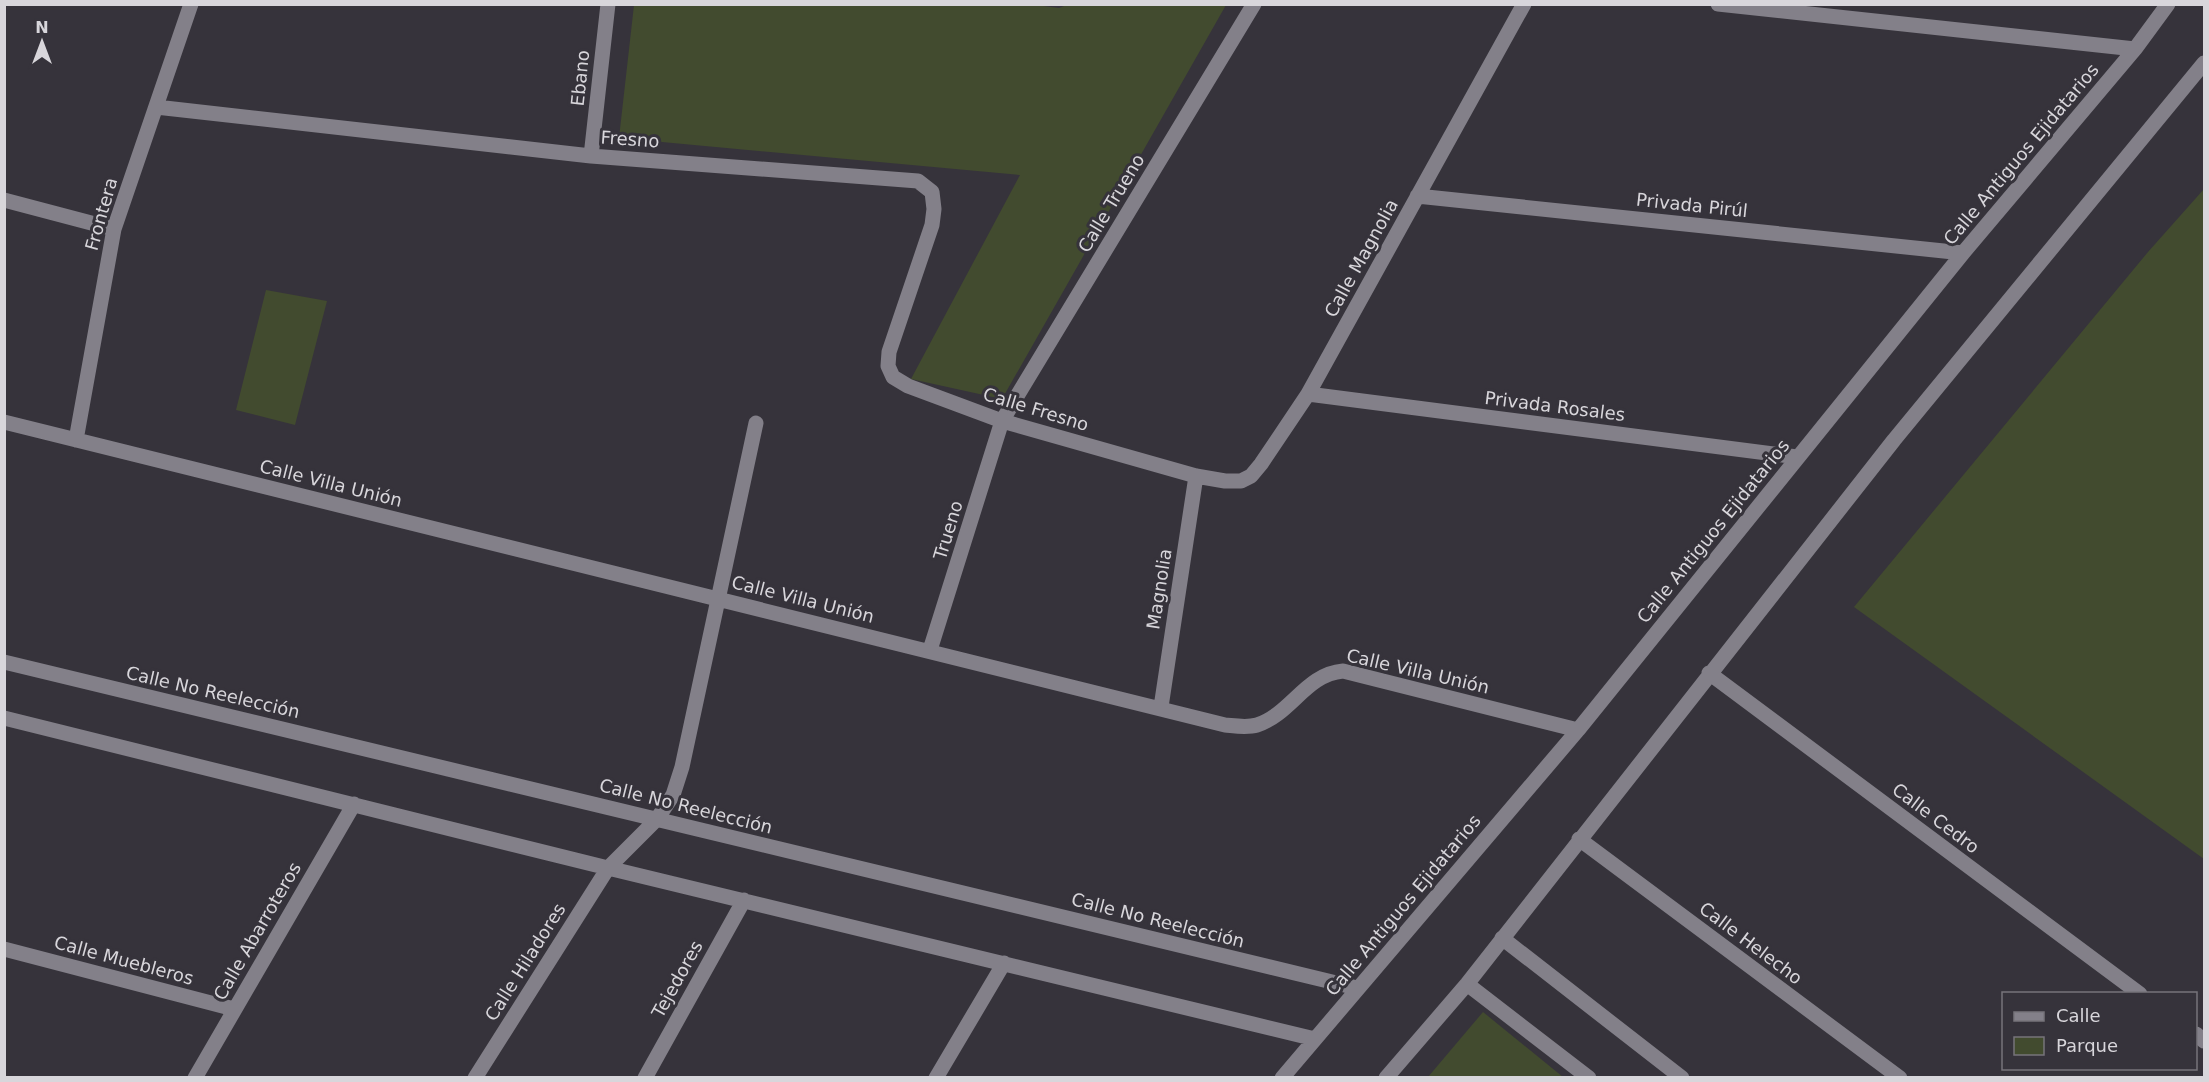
<svg xmlns="http://www.w3.org/2000/svg" width="2209" height="1082" viewBox="0 0 2209 1082" font-family="'DejaVu Sans',sans-serif">
<style>
.green{fill:#424b2f}
.lines{fill:none;stroke-linecap:round;stroke-linejoin:round}
.minor{stroke:#838089;stroke-width:15}
.labels{text-anchor:middle;dominant-baseline:central;stroke-width:6;stroke-linejoin:round;paint-order:stroke}
.street-label{font-size:18px;fill:#d8d6db;stroke:#36333b}
</style>
<rect width="100%" height="100%" fill="#36333b"/>
<path class="green" d="M1028 4 1059 8 1069 4 1226 5 1002 399 911 379 1020 175 619 138 634 5Z
M2204 189V859L1854 607 2148 252Z
M266 290 327 301 295 425 236 410Z
M1483 1012 1563 1077H1428Z"/>
<g class="lines">
<path class="minor" d="M1718 4 2135 49
M156 107 591 156 918 181 932 192 934 209 932 225 889 352 888 366 893 377 908 386 1002 421 1196 476 1225 481H1241L1251 476 1261 464 1308 394 1524 4
M591 156 608 4
M1417 196 1963 253
M4 200 114 229
M1308 394 1797 457
M4 422 1225 725C1236 726 1247 728 1257 725 1291 714 1306 674 1343 671L1578 730
M76 440 114 229 191 4
M930 650 1002 421 1254 4
M4 662 1357 988
M1709 673 2140 994
M1161 707 1196 476
M4 718 608 868 1315 1039
M1579 839 1900 1078
M1502 938 1682 1078
M4 949 234 1009
M1467 984 1589 1078
M2196 1034 2204 1041
M195 1078 354 804
M475 1078 608 868 657 819 673 795 682 767 756 423
M645 1078 744 900
M936 1078 1004 963
M1282 1078 1578 730 1963 253 2135 49 2168 4
M1386 1078 1467 984 1894 440 2204 63"/>
</g>
<g class="labels">
<g class="street-label">
<text transform="translate(580 78) rotate(-84)">Ebano</text>
<text transform="translate(630 139) rotate(4)">Fresno</text>
<text transform="translate(2021 154) rotate(-50)">Calle Antiguos Ejidatarios</text>
<text transform="translate(1111 203) rotate(-59)">Calle Trueno</text>
<text transform="translate(1692 205) rotate(6)">Privada Pirúl</text>
<text transform="translate(101 214) rotate(-74)">Frontera</text>
<text transform="translate(1361 258) rotate(-61)">Calle Magnolia</text>
<text transform="translate(1555 406) rotate(7)">Privada Rosales</text>
<text transform="translate(1036 409) rotate(17)">Calle Fresno</text>
<text transform="translate(331 483) rotate(14)">Calle Villa Unión</text>
<text transform="translate(948 530) rotate(-73)">Trueno</text>
<text transform="translate(1713 531) rotate(-51)">Calle Antiguos Ejidatarios</text>
<text transform="translate(1159 589) rotate(-81)">Magnolia</text>
<text transform="translate(803 599) rotate(14)">Calle Villa Unión</text>
<text transform="translate(1418 671) rotate(13)">Calle Villa Unión</text>
<text transform="translate(213 692) rotate(13)">Calle No Reelección</text>
<text transform="translate(686 806) rotate(14)">Calle No Reelección</text>
<text transform="translate(1936 818) rotate(37)">Calle Cedro</text>
<text transform="translate(1403 905) rotate(-50)">Calle Antiguos Ejidatarios</text>
<text transform="translate(1158 920) rotate(14)">Calle No Reelección</text>
<text transform="translate(257 931) rotate(-60)">Calle Abarroteros</text>
<text transform="translate(1751 943) rotate(37)">Calle Helecho</text>
<text transform="translate(124 960) rotate(15)">Calle Muebleros</text>
<text transform="translate(525 962) rotate(-58)">Calle Hiladores</text>
<text transform="translate(677 979) rotate(-61)">Tejedores</text>
</g>
</g>
<rect width="2209" height="1082" fill="none" stroke="#d8d6db" stroke-width="12"/>
<rect x="2002" y="992" width="195" height="78" fill="#36333b" stroke="#77747b" stroke-width="1.5"/>
<rect x="2014" y="1012" width="30" height="9" fill="#838089" stroke="#77747b" stroke-width="1.5"/>
<text x="2056" y="1022" font-size="18" fill="#d8d6db">Calle</text>
<rect x="2014" y="1037" width="30" height="18" fill="#424b2f" stroke="#77747b" stroke-width="1.5"/>
<text x="2056" y="1052" font-size="18" fill="#d8d6db">Parque</text>
<g transform="translate(42 42)" stroke="#36333b" stroke-width="4.5" paint-order="stroke">
<path d="M0-4.5L10 22L0 15L-10 22Z" fill="#d8d6db"/>
<text y="-9" font-size="16" font-weight="bold" text-anchor="middle" fill="#d8d6db">N</text>
</g>
</svg>
